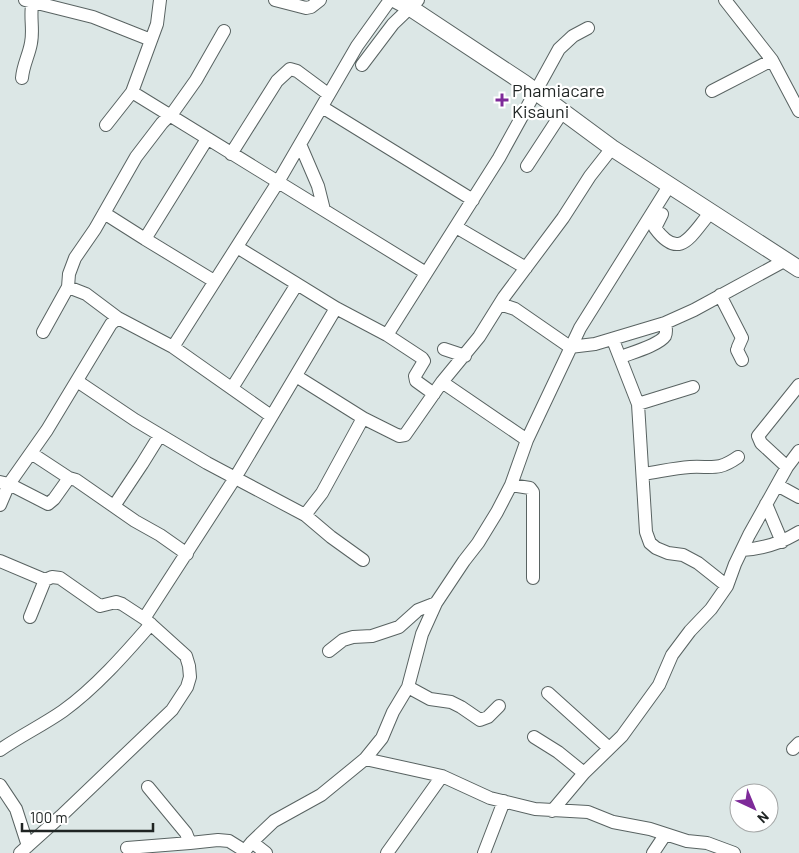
<svg xmlns="http://www.w3.org/2000/svg" width="799" height="853" viewBox="0 0 799 853" font-family="Barlow,sans-serif">
<style>
.lines{fill:none;stroke-linecap:round;stroke-linejoin:round}
.minor-casing{stroke:#596362;stroke-width:14}
.major-casing{stroke:#596362;stroke-width:18}
.minor{stroke:#fff;stroke-width:12}
.major{stroke:#fff;stroke-width:16}
.poi-dot{fill:#7e2a99;stroke:#fff;stroke-width:2}
.labels{text-anchor:middle;dominant-baseline:central;stroke-width:4.5;stroke-linejoin:round;paint-order:stroke}
.poi-label{font-size:18px;fill:#1f2423;stroke:#fff;text-anchor:start}
</style>
<rect width="100%" height="100%" fill="#dce7e6"/>
<g class="lines">
<defs>
<path id="minor" d="M25 0 93 17 151 40
M275 0 306 8 311 7 320 0
M725 0 772 60 799 111
M362 65 393 24 418 0
M22 78C23 65 29 55 31 43 34 29 29 14 33 0
M712 91 772 60
M132 92 426 273
M322 107 473 200
M106 125 132 92 157 24 160 0
M207 139 145 239 214 281
M300 144 318 186 324 210
M231 154 277 81 290 69 297 71 328 94
M527 166 563 111
M104 213 145 239
M662 214 655 228C680 262 691 235 710 213
M456 227 526 268
M237 247 336 308 387 335 422 358 424 361 415 376 416 381 434 394
M68 287 86 294 118 318
M720 295 742 338 738 347
M500 304 515 309 570 347 595 344 665 323 694 310 784 261
M43 332 68 287 69 274 75 258 95 229 136 157 162 123 174 111 196 80 224 31
M387 335 499 158 559 49 573 36 588 28
M613 340 638 404 646 532 650 543 656 548 668 553 683 555 698 563 727 586
M173 347 278 182 357 46 390 0
M444 349 465 356
M737 350 742 360
M621 357C631 353 659 345 665 336 667 332 666 328 665 323
M77 381 135 420 207 463 305 515 322 493 363 418 296 376
M442 382 527 440
M232 388 297 284
M638 404 693 387
M363 418 399 436 405 435 442 382 479 337 504 297 563 218 590 176 612 148
M31 453 69 478
M787 467 761 443 758 436 799 385
M643 474C658 472 674 468 690 467 713 466 718 471 738 457
M0 482 9 484 48 504 54 499 69 478 76 480 135 521 160 535 187 554
M511 485 530 488 533 492V578
M777 485 799 497
M766 504 782 542
M0 505 9 484 47 430 111 324 118 318 173 347 271 416
M114 506 142 464 160 435
M305 515 331 537 363 560
M742 550C763 549 781 543 799 532
M0 561 45 580 52 577 60 578 100 606 116 602 122 604 145 619
M30 617 45 580
M329 651 343 640 353 637 372 636 399 627 418 610 436 603
M408 687 430 699 451 702 461 707 480 720 488 717 499 706
M548 693 609 748
M534 737 558 752 584 773
M793 749 799 743
M0 750C20 736 43 725 63 711 95 688 125 654 151 624
M365 759 442 776 490 798 535 809 588 812 613 822 650 829 687 841 707 843 734 853
M0 785 16 809 28 846
M148 787 186 833 190 843
M552 811 584 773 622 736 659 685 672 655 690 631 711 609 727 586 735 564 749 535 787 467 799 451
M252 842 266 853
M127 848 190 843 218 840 229 841 245 851
M20 853 61 816 172 710 187 687 190 677 189 666 186 656 145 619 147 614 235 478 336 308
M243 853 252 842 274 821 321 795 365 759 382 738 393 712 408 687 422 634 436 603 464 561 478 543 497 512 511 485 527 440 580 328 669 186
M387 853 442 776
M484 853 504 801
M653 853 665 835"/>
<path id="major" d="M396 0 409 7 524 83 612 148 799 269"/>
</defs>
<use href="#minor" class="minor-casing"/>
<use href="#major" class="major-casing"/>
<use href="#minor" class="minor"/>
<use href="#major" class="major"/>
</g>
<path class="poi-dot" d="M499.5 92.5h5v5h5v5h-5v5h-5v-5h-5v-5h5z"/>
<g class="labels">
<g class="poi-label">
<text x="512" y="90">Phamiacare<tspan x="512" dy="21">Kisauni</tspan></text>
</g>
</g>
<g transform="translate(754 808) rotate(136)"><circle r="24" fill="#ffffff" stroke="#a5a7a7"/>
<path d="M0-4L9 19L0 12L-9 19Z" fill="#7e2a99"/>
<text y="-8" font-size="14" font-weight="bold" text-anchor="middle" fill="#1f2423">N</text>
</g>
<path d="M22 823v8h131v-8" fill="none" stroke="#1f2423" stroke-width="2.5"/>
<text x="30" y="823" font-size="15" fill="#1f2423" stroke="#ffffff" stroke-width="4" paint-order="stroke">100 m</text>
</svg>
